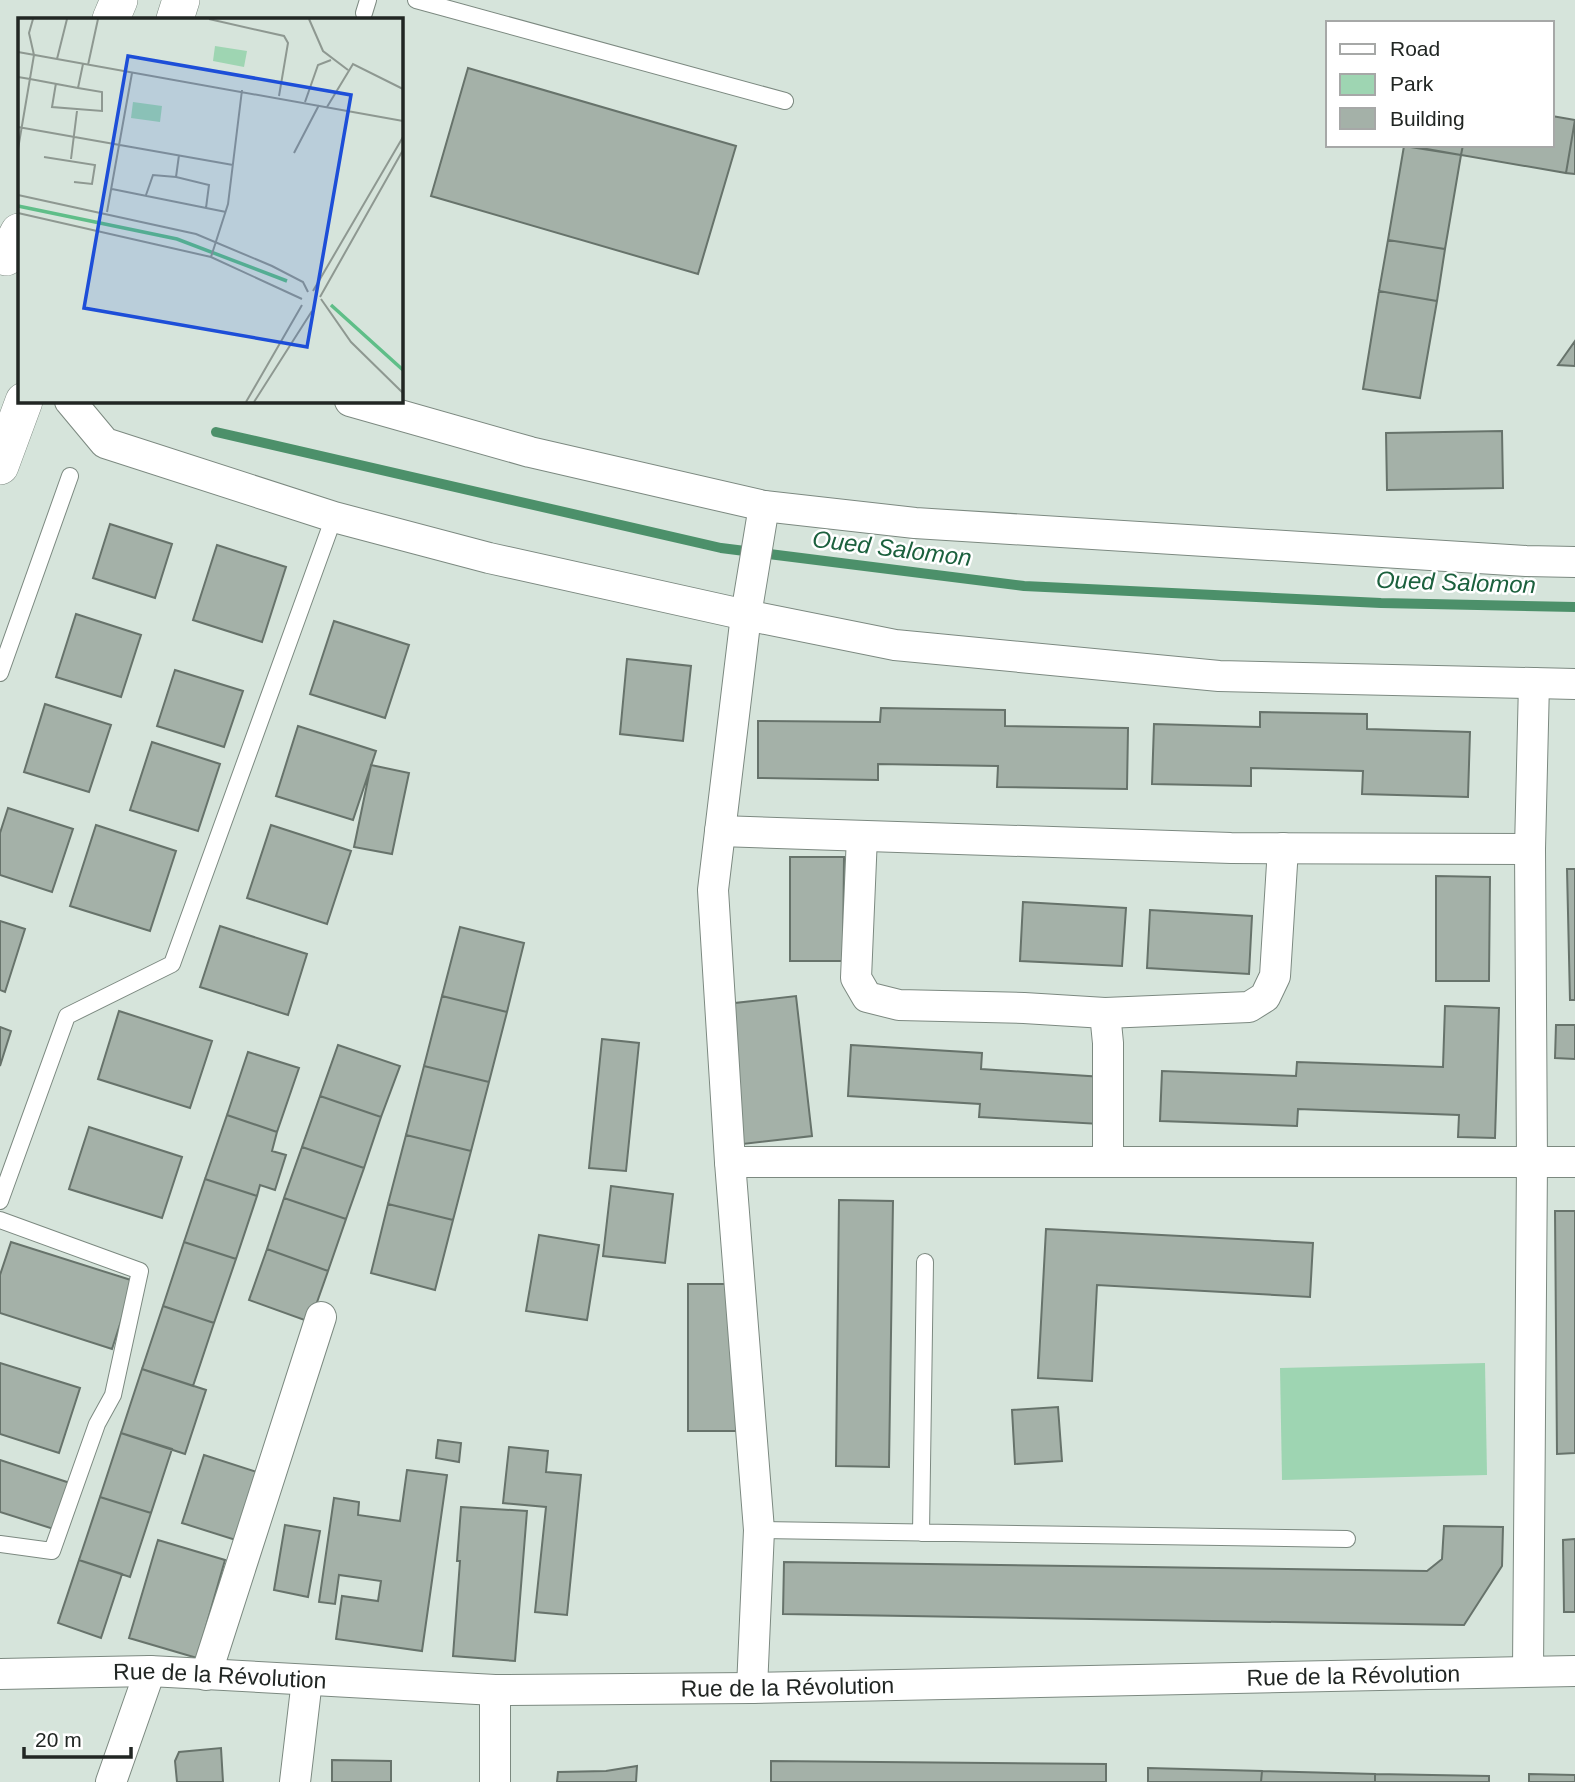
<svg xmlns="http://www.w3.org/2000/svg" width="1575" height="1782" viewBox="0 0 1575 1782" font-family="Arial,sans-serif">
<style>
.green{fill:#9ed5b2}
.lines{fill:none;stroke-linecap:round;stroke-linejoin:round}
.stream{stroke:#4c906a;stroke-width:10}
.building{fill:#a4b1a8;stroke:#67736b;stroke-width:2}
.service-casing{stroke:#7c8980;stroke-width:18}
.minor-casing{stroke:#7c8980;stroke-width:32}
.tertiary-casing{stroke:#7c8980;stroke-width:38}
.service{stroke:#fff;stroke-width:16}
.minor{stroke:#fff;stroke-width:30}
.tertiary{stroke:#fff;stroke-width:37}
.labels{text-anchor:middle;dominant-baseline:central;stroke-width:5;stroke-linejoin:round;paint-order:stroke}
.street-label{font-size:23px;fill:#212623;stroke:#fff}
.water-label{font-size:24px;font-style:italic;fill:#1b603d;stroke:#fff}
.inset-river{fill:none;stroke:#5fbe88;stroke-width:3.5}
.inset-road{fill:none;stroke:#8e9891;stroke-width:2}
.view{fill:#1d4ed8;fill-opacity:0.15;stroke:#1d4ed8;stroke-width:3.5}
.inset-edge{fill:none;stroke:#212623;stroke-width:3.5}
</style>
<rect width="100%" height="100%" fill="#d6e4db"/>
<path class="green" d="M1485 1363 1487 1475 1282 1480 1280 1368Z"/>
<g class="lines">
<path class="stream" d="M216 432 721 548 1024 586 1381 603 1575 607"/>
</g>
<path class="building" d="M468 68 736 146 698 274 431 196Z
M1552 116 1575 120 1566 173 1461 155 1463 145H1552Z
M1575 120V174L1566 173Z
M1404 145H1463L1461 155Z
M1404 146 1461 155 1445 249 1388 240Z
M1388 240 1445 249 1437 301 1379 291Z
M1379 291 1437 301 1420 398 1363 389Z
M1575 341V366L1558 365Z
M1502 431 1503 488 1387 490 1386 433Z
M110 524 172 544 155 598 93 578Z
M217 545 286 567 262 642 193 620Z
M76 614 141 635 121 697 56 677Z
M334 621 409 645 385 718 310 694Z
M627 659 691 666 683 741 620 734Z
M175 670 243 691 224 747 157 726Z
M45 704 111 725 89 792 24 772Z
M881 708 1005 710V726L1128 728 1127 789 997 787 998 766 878 764V780L758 778V721L880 722Z
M1260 712 1367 714V729L1470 732 1468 797 1362 794 1363 771 1251 768V786L1152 784 1154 724 1260 727Z
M298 726 376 751 353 820 276 796Z
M152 742 220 764 198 831 130 810Z
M371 765 409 773 392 854 354 847Z
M8 808 73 829 52 892 0 875V833Z
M96 825 176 851 150 931 70 906Z
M271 825 351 851 327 924 247 898Z
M790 857H844L843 961H790Z
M1567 869H1575V1000H1570Z
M1436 876 1490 877 1489 981H1436Z
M1023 902 1126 908 1122 966 1020 961Z
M1150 910 1252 916 1249 974 1147 968Z
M0 921 25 929 5 992 0 990Z
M220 926 307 954 288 1015 200 987Z
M460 927 524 943 507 1012 442 996Z
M442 996 507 1012 489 1082 424 1066Z
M796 996 812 1136 743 1144 726 1004Z
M1445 1006 1499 1008 1495 1138 1458 1137 1459 1115 1298 1109 1297 1126 1160 1121 1162 1071 1296 1076 1297 1062 1443 1067Z
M119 1011 212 1041 190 1108 98 1079Z
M1556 1025H1575V1059L1555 1058Z
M0 1027 11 1031 0 1066Z
M602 1039 639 1043 626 1171 589 1168Z
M338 1045 400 1066 381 1117 320 1096Z
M851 1045 982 1053 981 1069 1103 1077 1100 1124 979 1117 980 1104 848 1096Z
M248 1052 299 1068 277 1132 227 1115Z
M424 1066 489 1082 471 1151 406 1135Z
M320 1096 381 1117 364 1168 302 1147Z
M227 1115 277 1132 272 1151 286 1155 275 1190 260 1185 257 1196 205 1179Z
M89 1127 182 1157 162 1218 69 1189Z
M406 1135 471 1151 453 1220 388 1204Z
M302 1147 364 1168 346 1219 284 1198Z
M205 1179 257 1196 236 1259 184 1242Z
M611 1186 673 1194 665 1263 603 1256Z
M284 1198 346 1219 328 1271 267 1249Z
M839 1200 893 1201 889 1467 836 1466Z
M388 1204 453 1220 435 1290 371 1273Z
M1555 1211H1575V1453L1557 1454Z
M1046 1229 1313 1243 1310 1297 1097 1285 1092 1381 1038 1378Z
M539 1235 599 1245 587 1320 526 1311Z
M11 1242 134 1281 112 1349 0 1313V1275Z
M184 1242 236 1259 214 1323 163 1306Z
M267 1249 328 1271 310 1322 249 1300Z
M688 1284H736V1431H688Z
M163 1306 214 1323 193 1386 142 1369Z
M0 1363 80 1388 59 1453 0 1434Z
M142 1369 206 1390 185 1454 121 1433Z
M1058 1407 1062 1461 1015 1464 1012 1410Z
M121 1433 172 1449 151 1513 100 1497Z
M438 1440 461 1443 459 1462 436 1458Z
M509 1447 548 1451 546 1472 581 1475 567 1615 535 1612 546 1507 503 1503Z
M204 1455 263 1474 242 1542 182 1523Z
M0 1460 76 1485 60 1531 0 1512Z
M407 1470 447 1475 422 1651 336 1639 342 1596 378 1601 381 1581 339 1575 335 1604 319 1602 334 1498 359 1502 358 1515 400 1521Z
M100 1497 151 1513 130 1577 79 1560Z
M461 1507 527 1511 515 1661 453 1656 460 1561H457Z
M285 1525 320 1531 308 1597 274 1590Z
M1444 1526 1503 1527 1502 1566 1464 1625 783 1614 784 1562 1427 1571 1442 1559Z
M1575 1539V1612H1564L1563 1540Z
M158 1540 225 1560 197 1658 129 1638Z
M79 1560 122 1574 101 1638 58 1623Z
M221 1748 223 1782H177L175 1761 179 1752Z
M332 1760 391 1761V1782H332Z
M771 1761 1106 1764V1782H771Z
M637 1766 636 1782H557L558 1772 606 1771Z
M1148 1768 1262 1771 1261 1782H1148Z
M1262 1771 1375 1774V1782H1261Z
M1375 1774 1489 1776V1782H1375Z
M1529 1774 1575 1775V1782H1529Z"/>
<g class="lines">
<defs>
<path id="service" d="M416 0 785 101
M364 13 368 0
M0 673 70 476
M0 1201 67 1016 172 964 334 517
M0 1220 140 1271 113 1395 97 1424 52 1551 0 1544
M759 1530 1347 1539
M921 1533 925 1262"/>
<g id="minor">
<path d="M70 401 105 443 334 517 489 558 746 615 895 645 1219 676 1575 684"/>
<path d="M350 401 530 452 764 506 915 523 1526 561 1575 562"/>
<path d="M720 831 1231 848 1530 849"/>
<path d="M862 836 856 978 867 997 899 1005 1024 1008 1105 1013 1108 1043V1162"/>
<path d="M1105 1013 1249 1007 1265 997 1275 976 1283 848"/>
<path d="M730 1162H1575"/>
<path d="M1528 1670 1532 1162 1530 849 1534 683"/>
<path id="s1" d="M0 1674 150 1671 495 1690 752 1688 1575 1671"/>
<path d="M206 1675 321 1317"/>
<path d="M752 1688 759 1530 730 1162 713 890 746 615 764 506"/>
<path d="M495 1690V1782"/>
<path d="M111 1782 150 1671"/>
<path d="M295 1782 307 1680"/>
</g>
<path id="tertiary" d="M111 19 119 0
M175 19 181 0
M6 257 19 232
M0 466 24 401"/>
</defs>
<use href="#service" class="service-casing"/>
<use href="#minor" class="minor-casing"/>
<use href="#tertiary" class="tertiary-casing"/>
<use href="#service" class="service"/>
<use href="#minor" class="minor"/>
<use href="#tertiary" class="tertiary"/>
</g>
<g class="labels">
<g class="street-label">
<text stroke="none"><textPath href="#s1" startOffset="1354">Rue de la Révolution</textPath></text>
<text stroke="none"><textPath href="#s1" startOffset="220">Rue de la Révolution</textPath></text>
<text stroke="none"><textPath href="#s1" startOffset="788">Rue de la Révolution</textPath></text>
</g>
<g class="water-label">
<text transform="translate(892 548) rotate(7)">Oued Salomon</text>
<text transform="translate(1456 582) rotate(2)">Oued Salomon</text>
</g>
</g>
<g transform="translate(18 18)">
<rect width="385" height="385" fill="#d6e4db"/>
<path d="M197 28 229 33 226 49 195 43ZM115 84 144 88 142 104 113 100Z" fill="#9ed5b2"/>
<path class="inset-river" d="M0 188 159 221 269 263M313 287 385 352"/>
<path class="inset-road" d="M191 1 266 18 270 25 261 78M291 1 305 33 330 52M0 34 385 103M39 41 49 1M70 47 80 1M0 59 12 61 60 70 84 74V93L34 89 38 65M60 70 65 46M287 84 300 47 313 42M309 89 335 46 385 71M0 109 215 147M0 131 16 37 11 15 15 1M276 135 301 87M161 137 158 159 191 167 188 190M26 139 77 147 74 166 56 164M53 141 59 93M94 171 208 194M0 177 178 216 254 248 285 264 290 274M128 177 135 157 158 159M89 194 114 55M0 195 193 239 284 281M193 239 210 186 224 72M295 273 385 119M302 279 385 132M303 281 333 324 385 375M228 384 284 287M236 384 294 293"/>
<path class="view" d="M110 38 333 77 289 329 66 290Z"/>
<rect width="385" height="385" class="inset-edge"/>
</g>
<rect x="1326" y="21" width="228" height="126" fill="#ffffff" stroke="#a6a8a7" stroke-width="2"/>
<rect x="1340" y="44" width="35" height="10" fill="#ffffff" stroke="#a6a8a7" stroke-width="2"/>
<text x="1390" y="56" font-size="21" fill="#212623">Road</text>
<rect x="1340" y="74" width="35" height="21" fill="#9ed5b2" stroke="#a6a8a7" stroke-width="2"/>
<text x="1390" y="91" font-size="21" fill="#212623">Park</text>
<rect x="1340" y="108" width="35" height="21" fill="#a4b1a8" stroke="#a6a8a7" stroke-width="2"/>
<text x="1390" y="126" font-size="21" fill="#212623">Building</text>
<path d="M24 1747v10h107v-10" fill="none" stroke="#212623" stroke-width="3.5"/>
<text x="35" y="1747" font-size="21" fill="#212623" stroke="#ffffff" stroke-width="5" paint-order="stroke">20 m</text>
</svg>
